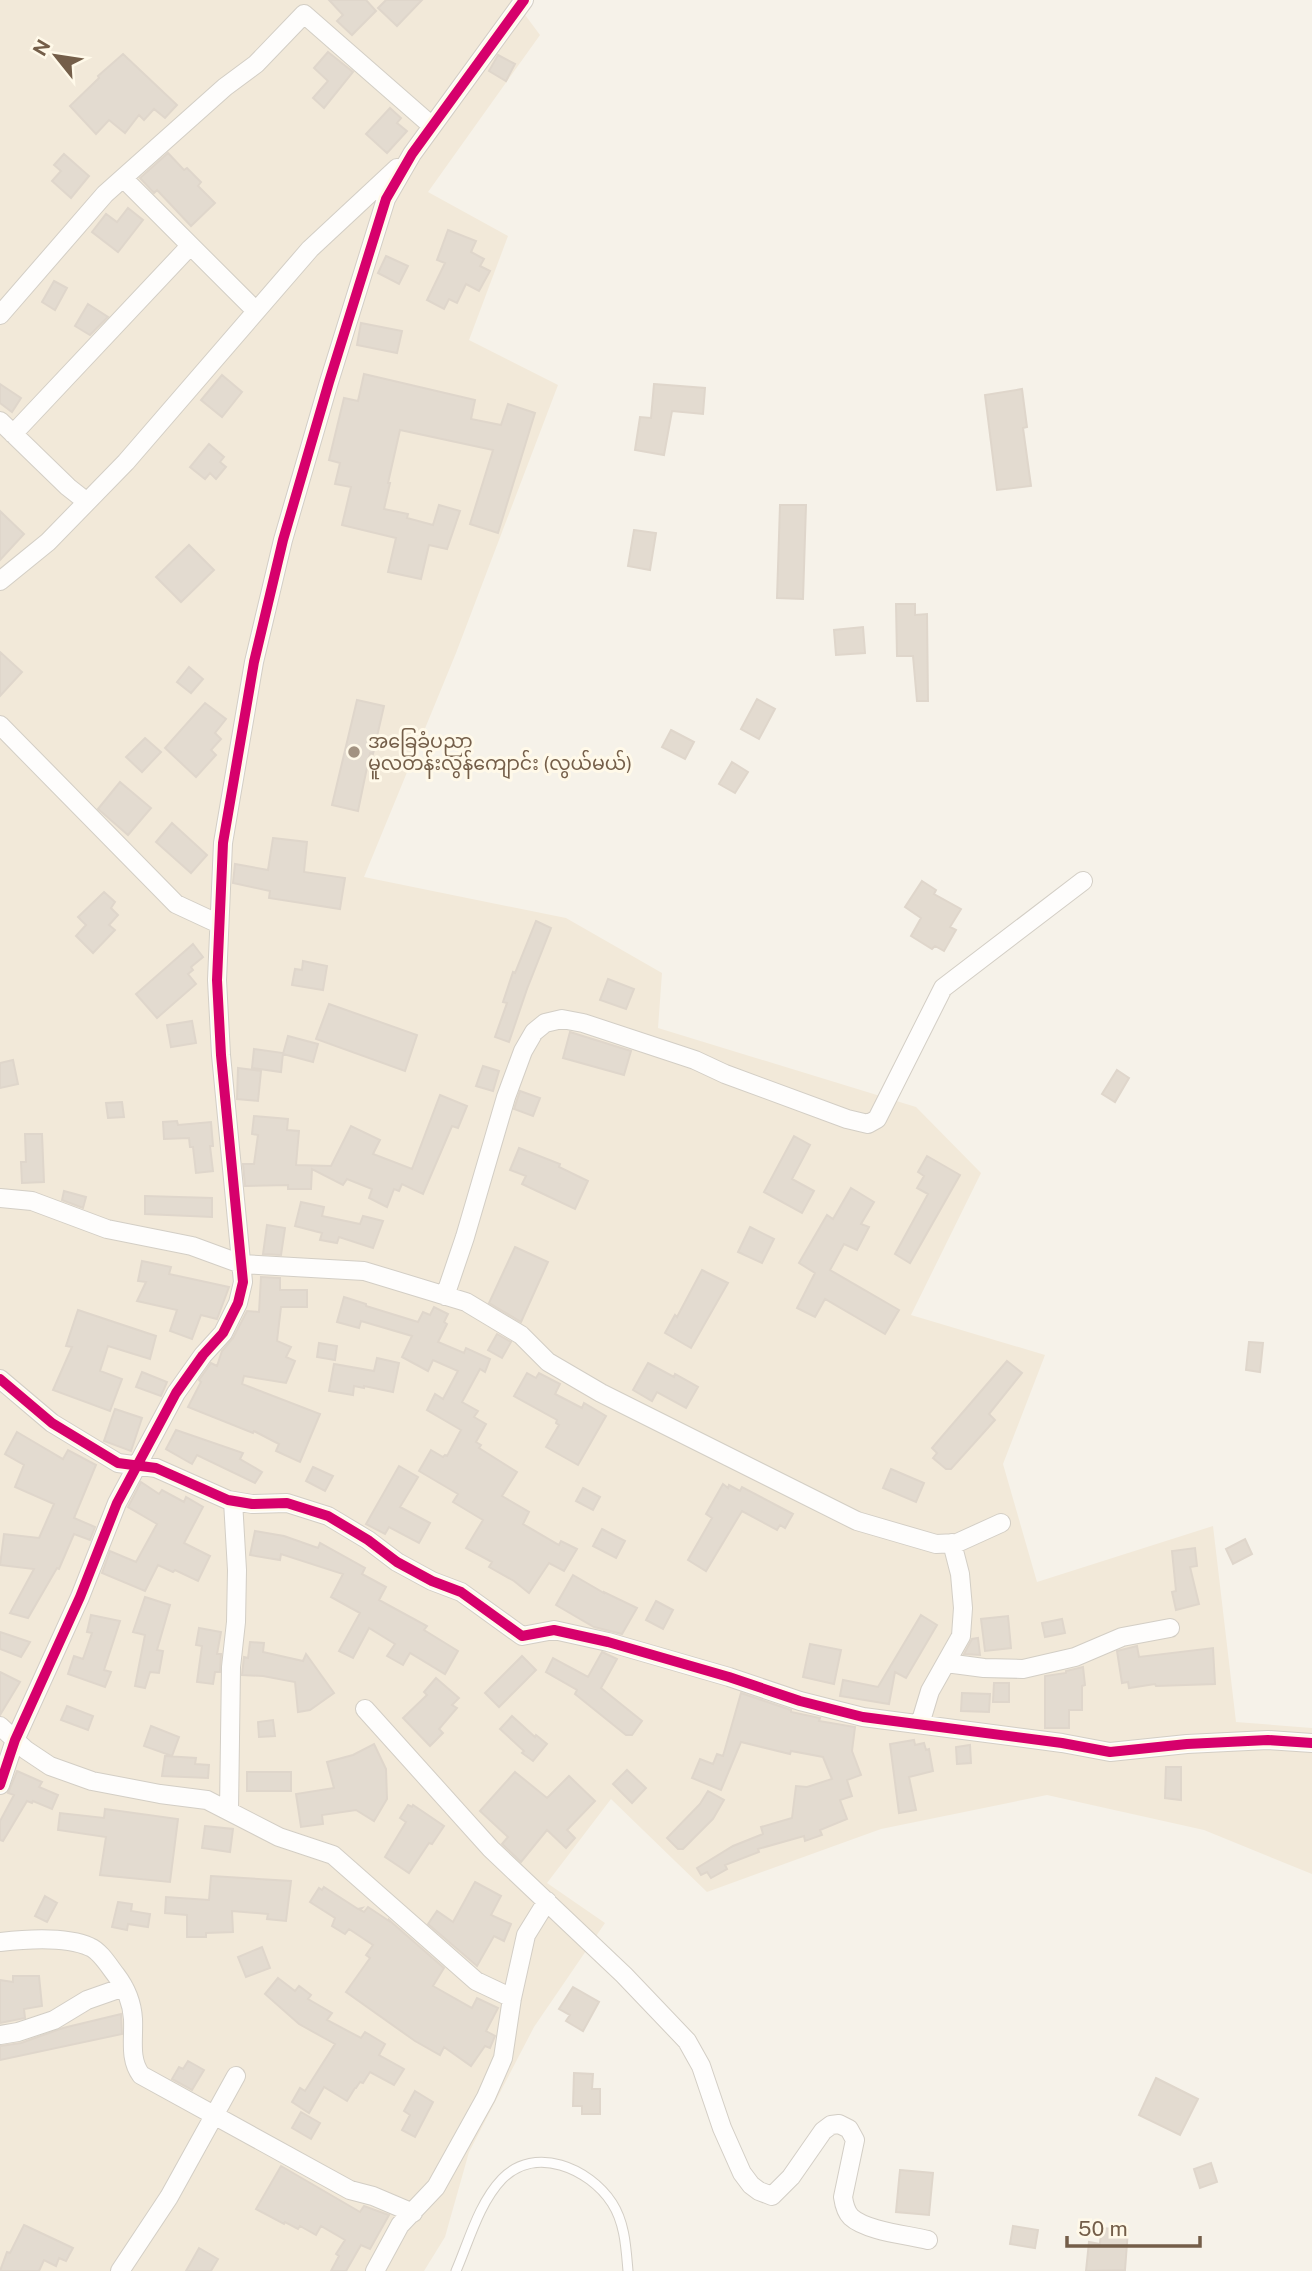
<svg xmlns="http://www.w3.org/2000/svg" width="1312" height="2271" viewBox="0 0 1312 2271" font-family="'Public Sans','Noto Sans Myanmar',sans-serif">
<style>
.residential{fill:#f2e9d9}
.building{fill:#e3dbd0;stroke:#dfd6cb;stroke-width:2}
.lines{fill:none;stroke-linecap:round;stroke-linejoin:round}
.service-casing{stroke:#d3cec5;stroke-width:11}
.minor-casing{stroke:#d3cec5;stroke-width:20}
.service{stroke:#fefdfc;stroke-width:9}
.minor{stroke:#fefdfc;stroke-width:18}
.cycleway-casing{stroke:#fff9e9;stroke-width:15}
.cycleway{stroke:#d6006c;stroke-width:10}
.poi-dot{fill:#a29281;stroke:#fff9e9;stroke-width:2.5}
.labels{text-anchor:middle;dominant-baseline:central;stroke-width:6;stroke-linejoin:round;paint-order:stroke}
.poi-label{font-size:19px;fill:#745e49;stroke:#fff9e9;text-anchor:start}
</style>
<rect width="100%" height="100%" fill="#f6f2e9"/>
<path class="residential" d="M0 0H514L540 35 428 192 508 236 469 340 558 385 456 653 364 877 566 918 662 973 658 1028 916 1107 981 1173 911 1315 1045 1355 1003 1464 1037 1582 1213 1526 1236 1722 1312 1728V1874L1204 1830 1047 1795 881 1829 707 1892 611 1799 547 1883 605 1923 534 2027 469 2152 445 2237 424 2271H0Z"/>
<path class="building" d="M329 0H366L376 11 352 35 337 21 343 15Z
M386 0H422L397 26 378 8Z
M328 52 353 72 324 108 313 98 328 81 314 68Z
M123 54 177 105 165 118 154 109 144 120 139 115 125 133 109 120 96 134 70 106 99 78 98 76Z
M498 55 515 64 506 81 489 71Z
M390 108 401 118 397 123 407 131 387 153 366 134Z
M168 153 184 170 187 168 201 182 198 186 215 203 191 226 157 190 154 193 140 178Z
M64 154 89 176 71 198 52 181 61 171 54 165Z
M128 208 143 220 118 252 92 232 106 214 117 222Z
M448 230 476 241 471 252 484 259 480 266 490 271 479 291 466 284 457 303 449 299 444 309 427 300 445 263 437 260Z
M386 256 408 266 399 284 378 273Z
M54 281 67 288 55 310 42 302Z
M88 304 108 317 90 335 75 326Z
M361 323 402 331 397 353 357 345Z
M364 374 475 400 471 419 501 425 508 404 535 413 498 533 470 524 493 450 400 430 388 483H390L384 509 408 514 407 518 433 525 439 505 460 511 447 549 429 545 421 579 388 572 396 538 342 525 351 487 335 484 340 463 329 460 344 398 358 401Z
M222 375 242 392 222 417 201 400Z
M0 384 21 398 12 412 0 403Z
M654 384 705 388 703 414 672 411 664 455 635 450 640 417 651 418Z
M1022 389 1027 427 1023 428 1031 486 997 490 985 395Z
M209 444 224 457 220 462 226 467 216 479 210 473 205 479 190 467Z
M780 505H806L803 599 777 598Z
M0 511 24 534 0 560Z
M634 530 656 533 650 570 628 566Z
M189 545 214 570 181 602 156 577Z
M896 604H915V615L927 614 928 701H917L913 656H897Z
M863 627 865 653 836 655 834 630Z
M0 652 22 672 0 696Z
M189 667 203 679 191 693 177 682Z
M757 699 775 709 759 739 741 729Z
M357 700 384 706 373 754 370 753 358 811 332 805Z
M205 703 226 719 215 733 221 739 211 750 216 755 196 777 165 748Z
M671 730 694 742 685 759 662 747Z
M145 738 161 752 142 772 126 757Z
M732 762 748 772 735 793 719 784Z
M120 782 151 808 128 835 98 809Z
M172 823 207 855 191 873 156 842Z
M273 838 307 842 304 872 345 878 340 909 269 898 270 891 233 883 235 864 268 870Z
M922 881 936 890 934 894 961 909 950 927 956 930 944 951 935 946 932 949 911 936 921 918 905 907Z
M104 892 115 902 111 908 118 915 109 925 115 930 93 953 76 936 86 925 78 917Z
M536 921 551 928 527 989 509 1042 495 1037 507 1003 503 1002 513 972 515 973Z
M193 944 203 957 191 967 193 970 188 974 196 984 157 1018 136 994Z
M303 961 327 966 323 990 292 985 295 969 302 970Z
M608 979 634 989 626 1009 600 1000Z
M329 1004 417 1035 405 1071 316 1039Z
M192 1021 196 1043 171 1047 167 1025Z
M570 1032 631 1051 624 1075 563 1058Z
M288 1036 318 1044 313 1062 283 1054Z
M254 1049 283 1053 281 1072 252 1068Z
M13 1060 18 1084 0 1088V1063Z
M483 1066 499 1071 493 1091 476 1086Z
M238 1068 261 1071 258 1101 237 1099Z
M1117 1070 1129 1078 1115 1102 1102 1094Z
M520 1091 540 1098 533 1116 514 1109Z
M440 1095 467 1106 458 1128 452 1126 423 1194 402 1184 399 1191 394 1189 387 1207 369 1198 372 1189 347 1179 343 1185 312 1169 311 1189H288V1185L245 1186 243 1164H254L258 1135 252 1134 254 1116 288 1119 287 1130 299 1131 296 1165 331 1166 351 1126 380 1140 373 1154 412 1169Z
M122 1102 124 1117 108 1118 106 1103Z
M177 1121 178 1125 211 1122 213 1146H210L213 1171 196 1173 193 1147H190L189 1138 164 1139 163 1122Z
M25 1134H42L44 1182 22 1183 21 1162H26Z
M794 1136 810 1145 792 1179 814 1191 802 1213 764 1192Z
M519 1148 560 1164 559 1167 588 1181 575 1209 522 1184 526 1176 510 1170Z
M927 1156 960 1175 910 1263 895 1254 928 1194 917 1188 924 1176 918 1172Z
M851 1188 874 1202 861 1224 869 1227 857 1250 844 1244 830 1270 899 1310 885 1334 825 1299 815 1317 797 1308 815 1273 799 1263 827 1215 833 1219Z
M64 1191 86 1197 83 1208 62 1200Z
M145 1196 212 1198V1217L145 1214Z
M301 1202 324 1207 322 1216 360 1224 363 1216 383 1221 373 1248 339 1237 337 1243 320 1240 322 1233 295 1226Z
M267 1225 285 1228 281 1255 263 1254Z
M750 1227 774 1239 762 1263 738 1252Z
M515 1247 548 1262 521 1322 489 1303Z
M142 1261 171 1267 169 1274 229 1287 217 1319 201 1315 192 1339 170 1331 177 1310 137 1301 146 1282 138 1281Z
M702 1270 728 1283 691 1348 665 1333 675 1315 677 1317Z
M261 1277 280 1278V1290H307V1307H281L277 1341 291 1347 286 1357 295 1361 286 1383 244 1376 242 1384 320 1414 300 1462 276 1451 279 1444 254 1431 253 1433 188 1407 201 1382 199 1380 211 1363 217 1366 222 1351 233 1338 247 1311 259 1312Z
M344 1297 366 1304V1306L418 1322 423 1312 430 1315 434 1307 448 1314 444 1322 447 1324 438 1342 464 1353 466 1348 490 1359 485 1372 480 1369 462 1402 478 1411 474 1417 486 1424 476 1442 481 1445 479 1448 517 1472 502 1496 529 1512 523 1524 559 1545 561 1541 577 1549 564 1571 549 1563 529 1593 514 1581 489 1567 492 1562 466 1548 483 1520 453 1502 458 1494 419 1471 431 1450 443 1457 445 1455 447 1456 461 1430 427 1410 435 1394 443 1399 458 1371 433 1360 428 1371 402 1357 412 1336 361 1321 359 1328 337 1322Z
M78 1310 156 1336 150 1359 108 1346 100 1371 122 1379 110 1411 53 1390 72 1347 66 1346Z
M497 1334 511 1342 502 1358 488 1350Z
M1249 1342 1263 1343 1260 1372 1246 1370Z
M319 1343 337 1346 335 1360 317 1357Z
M377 1358 399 1363 393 1392 364 1386V1388L354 1386 353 1395 329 1391 334 1364 374 1371Z
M1007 1361 1022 1373 989 1414 995 1420 951 1469H946L933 1458 937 1453 932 1448Z
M648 1363 674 1377 675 1374 698 1387 686 1408 657 1392 652 1401 633 1390Z
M142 1372 167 1382 161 1396 136 1387Z
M527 1373 536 1378 539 1373 560 1384 555 1394 582 1408 584 1403 606 1416 578 1465 546 1447 559 1425 556 1423 557 1420 514 1396Z
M115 1409 142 1418 131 1451 104 1441Z
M176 1430 243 1453 240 1459 262 1472 255 1483 197 1455 192 1464 166 1449Z
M17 1432 63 1459 68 1450 96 1465 74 1518 95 1527 90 1540 74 1534 59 1569 57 1568 28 1618 10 1613 34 1569 0 1565 4 1534 39 1538 54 1504 15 1487 24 1465 5 1454Z
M399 1466 418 1477 400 1507 430 1523 419 1543 389 1527 385 1534 366 1524Z
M313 1467 333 1476 325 1491 306 1481Z
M891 1469 924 1483 916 1502 883 1488Z
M141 1482 159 1494 162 1490 184 1502 186 1497 203 1507 184 1543 210 1556 198 1581 175 1570 173 1572 158 1565 145 1591 102 1573 110 1551 136 1562 157 1524 128 1507Z
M723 1484 728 1488 729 1485 740 1491 742 1487 793 1514 785 1528 780 1525 777 1530 742 1511 706 1571 688 1560 712 1518 706 1514Z
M583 1488 600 1497 593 1510 576 1501Z
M602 1529 625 1541 616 1558 593 1546Z
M255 1531 284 1536 318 1548 320 1543 365 1568 362 1574 386 1587 379 1600 427 1626 424 1630 458 1651 445 1674 410 1653 403 1665 387 1656 395 1644 369 1628 353 1658 339 1651 360 1613 331 1597 343 1574 281 1554 280 1560 250 1555Z
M1245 1539 1252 1554 1233 1564 1226 1549Z
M1195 1548 1197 1566 1190 1567 1199 1604 1176 1610 1172 1592 1176 1591 1172 1551Z
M573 1575 604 1593V1592L637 1608 622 1634 594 1627 556 1605Z
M145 1597 170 1605 157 1650 163 1651 159 1673 150 1672 145 1688 135 1686 145 1635 133 1632Z
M656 1601 673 1610 663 1629 646 1620Z
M91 1615 120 1621 104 1670 111 1672 105 1687 68 1674 74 1656 83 1659 92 1633 87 1632Z
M921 1615 937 1625 906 1678 895 1672 889 1704 840 1696 843 1680 878 1687Z
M1008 1616 1011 1648 985 1651 981 1619Z
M1062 1619 1065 1633 1045 1637 1042 1623Z
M199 1628 221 1632 217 1654H221L220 1672H215L213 1684 197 1682 202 1646 196 1645Z
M0 1632 30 1642 21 1657 0 1649Z
M978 1638 980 1655 964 1654 972 1639Z
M250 1642 264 1643 263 1652 303 1661 306 1654 334 1693 310 1710 298 1712 295 1682 263 1676 242 1675 244 1657 248 1658Z
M810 1644 841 1650 834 1684 803 1677Z
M1137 1646 1139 1657 1213 1648 1215 1684 1156 1686 1155 1684 1129 1688 1128 1682 1122 1683 1117 1651Z
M602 1652 617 1659 601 1688 642 1721 632 1735H626L575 1694 577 1690 546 1672 553 1658 588 1677Z
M522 1656 536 1670 499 1707 485 1693Z
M1083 1667 1085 1685 1082 1686V1710H1069V1728H1045V1676L1066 1673V1671Z
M0 1672 20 1682 0 1715Z
M436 1678 459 1698 452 1705 457 1708 439 1729 443 1733 430 1746 403 1718 427 1695 424 1692Z
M994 1683H1009V1702H993Z
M741 1693 791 1710V1712L820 1718 819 1721 855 1727 852 1751 861 1775 847 1780 852 1796 840 1800 847 1819 820 1830 822 1835 805 1841 804 1836 758 1849 759 1852 725 1865 727 1869 711 1878 707 1872 701 1875 697 1868 733 1846 763 1834 761 1827 792 1818 796 1786 807 1787 832 1779 823 1757 791 1751 790 1754 741 1742 721 1790 692 1778 700 1759 713 1764 717 1754 723 1756Z
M962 1693 990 1694 989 1712 961 1711Z
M67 1706 93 1716 88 1730 61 1720Z
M512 1716 535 1737 536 1735 547 1744 533 1761 522 1753 524 1751 500 1729Z
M273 1720 275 1736 259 1737 258 1722Z
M151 1726 179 1737 172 1756 144 1746Z
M914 1740 915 1745 924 1743 926 1750 929 1749 933 1771 909 1777 916 1810 899 1813 890 1744Z
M374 1744 386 1769 387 1799 374 1821 356 1810 322 1815 323 1824 301 1827 296 1794 334 1788 327 1762 353 1755Z
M970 1745 971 1763 957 1764 956 1747Z
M165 1756 196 1758 195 1764 209 1765 208 1778 162 1776Z
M1166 1767H1181V1800L1165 1798Z
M627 1770 646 1788 632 1803 613 1784Z
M17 1771 42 1782 39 1787 58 1795 52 1809 33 1801 32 1803 27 1801 3 1841 0 1840V1821L14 1795 8 1793Z
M247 1772H291V1791H247Z
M515 1772 547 1798 569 1776 595 1801 567 1830 575 1838 566 1848 547 1830 521 1862 502 1844 508 1837 480 1811Z
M708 1791 724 1800 713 1819 683 1849H678L667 1838 700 1804Z
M408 1805 412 1807 413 1805 444 1826 432 1844 429 1843 409 1873 385 1857 406 1822 400 1818Z
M105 1809 178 1819 170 1882 100 1875 106 1837 58 1830 60 1813 104 1818Z
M205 1826 233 1829 230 1852 202 1848Z
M211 1876 291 1881 286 1921 267 1919 268 1914 232 1911 233 1932 206 1933V1937H187V1915L165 1913 166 1897 209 1900Z
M475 1882 501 1896 491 1915 511 1924 504 1941 494 1936 477 1966 428 1924 437 1911 453 1922Z
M324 1887 358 1909 362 1908 360 1910 364 1912 368 1907 389 1921V1920L444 1968 433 1986 472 2008 477 1998 498 2008 486 2031 495 2036 490 2048 485 2046 471 2066 444 2047 440 2055 415 2041 346 1992 370 1958 366 1955 373 1945 349 1929 345 1934 332 1926 335 1918 310 1902 319 1888 322 1890Z
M45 1896 57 1903 47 1922 35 1916Z
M118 1902 132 1904 131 1911 150 1914 148 1927 128 1924 127 1930 112 1927Z
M262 1947 270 1968 246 1977 238 1957Z
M13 1976H39L42 2006 24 2009 25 2018 0 2023V1980L13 1982Z
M278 1978 295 1991 299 1986 311 1995 308 1999 332 2013 327 2020 361 2038 365 2032 385 2044 379 2055 404 2069 394 2085 370 2072 363 2083 360 2082 356 2088H355L347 2101 324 2087 309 2113 292 2102 300 2088 305 2091 335 2044 299 2024 265 1994Z
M573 1987 599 2002 583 2031 566 2021 570 2015 559 2009Z
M121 2014 122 2034 0 2060V2046L21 2043 63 2028Z
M188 2061 204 2070 192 2090 172 2079 179 2067 183 2069Z
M574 2073 593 2074 592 2089H600V2114H582V2106H573Z
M1156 2078 1198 2099 1180 2135 1139 2115Z
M415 2091 433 2102 415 2137 402 2130 410 2115 404 2111Z
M301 2112 320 2123 311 2139 292 2128Z
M1211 2163 1217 2182 1200 2188 1194 2169Z
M281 2166 360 2212 364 2206 389 2215 370 2249 361 2245 346 2271H331L339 2256 336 2254 345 2240 321 2226 316 2235 300 2226 298 2229 285 2222 284 2224 256 2209Z
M900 2170 933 2173 929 2215 896 2212Z
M24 2225 73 2248 66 2261 59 2258 56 2266 44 2260 39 2271H0L7 2252 10 2253Z
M1013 2226 1038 2230 1035 2248 1010 2244Z
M1101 2228 1128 2230 1125 2270 1086 2271 1089 2242 1100 2244Z
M199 2248 218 2259 211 2271H186Z"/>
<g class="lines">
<defs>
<path id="service" d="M456 2271C469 2241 479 2203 502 2179 535 2145 589 2168 612 2203 625 2223 626 2248 628 2271"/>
<path id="minor" d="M123 178 256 311
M0 315 105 194 225 87 256 64 304 14 432 126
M0 421 68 487 87 502
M13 434 190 246
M0 581 48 542 126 462 310 249 397 168
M0 725 176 904 219 924
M0 1198 32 1201 107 1229 192 1246 241 1264 364 1271 466 1302 521 1335 548 1362 601 1393 857 1521 936 1544 957 1543 1001 1523
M445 1296 465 1237 506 1097 523 1051 534 1032 545 1023 562 1019 583 1023 695 1060 725 1074 847 1119 868 1124 877 1119 943 988 1083 881
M0 1379 52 1423 118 1463 156 1468 228 1500 252 1504 287 1503 328 1516 368 1540 397 1562 432 1581 461 1592 522 1636 554 1630 608 1642 729 1677 800 1701 863 1717 1062 1743 1110 1752 1187 1744 1268 1740 1312 1743
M946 1663 984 1668 1023 1669 1075 1657 1122 1637 1170 1628
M365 1709 491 1849 624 1975 687 2041 701 2066 722 2128 742 2173 751 2185 759 2191 772 2196 791 2177 823 2131 831 2125 839 2124 849 2129 855 2140 843 2197C844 2204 846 2212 851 2217 866 2231 908 2235 928 2240
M920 1724 930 1691 961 1636 963 1608 960 1574 952 1543
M0 1726 26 1750 50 1766 92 1781 160 1794 207 1800 279 1837 333 1855 476 1981 512 1998
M0 1785 15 1740 80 1597 117 1503 176 1393 203 1355 223 1333 238 1303 243 1282 221 1055 217 980 223 843 254 662 283 540 329 382 386 199 412 154 524 0
M229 1810 231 1667 236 1622 237 1570 233 1501
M0 1942C26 1939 66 1936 90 1947 100 1951 109 1966 116 1975 126 1988 132 2002 133 2019 134 2039 129 2059 141 2075L350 2190 373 2196 413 2213
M0 2035 18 2032 54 2020 87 2000 124 1987
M120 2271 169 2197 236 2076
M375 2271 400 2225 436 2187 486 2097 503 2058 512 1998 526 1935 547 1901"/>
</defs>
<use href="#service" class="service-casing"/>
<use href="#minor" class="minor-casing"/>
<use href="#service" class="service"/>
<use href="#minor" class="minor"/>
<defs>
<path id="cycleway" d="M0 1379 52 1423 118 1463 156 1468 228 1500 252 1504 287 1503 328 1516 368 1540 397 1562 432 1581 461 1592 522 1636 554 1630 608 1642 729 1677 800 1701 863 1717 1062 1743 1110 1752 1187 1744 1268 1740 1312 1743
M0 1785 15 1740 80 1597 117 1503 176 1393 203 1355 223 1333 238 1303 243 1282 221 1055 217 980 223 843 254 662 283 540 329 382 386 199 412 154 524 0"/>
</defs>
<use href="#cycleway" class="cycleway-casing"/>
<use href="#cycleway" class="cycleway"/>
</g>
<circle class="poi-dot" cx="354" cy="752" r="7"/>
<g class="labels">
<g class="poi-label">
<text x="368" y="741">အခြေခံပညာ<tspan x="368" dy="22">မူလတန်းလွန်ကျောင်း (လွယ်မယ်)</tspan></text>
</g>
</g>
<g transform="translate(56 56) rotate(300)" stroke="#fff9e9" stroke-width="5" paint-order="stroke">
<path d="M0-5L12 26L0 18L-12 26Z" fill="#745e49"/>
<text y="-10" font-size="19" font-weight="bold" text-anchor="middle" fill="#745e49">N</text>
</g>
<path d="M1067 2236v10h133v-10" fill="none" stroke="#745e49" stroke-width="3.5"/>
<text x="1078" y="2236" font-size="21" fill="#745e49" stroke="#fff9e9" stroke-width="5" paint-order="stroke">50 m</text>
</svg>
